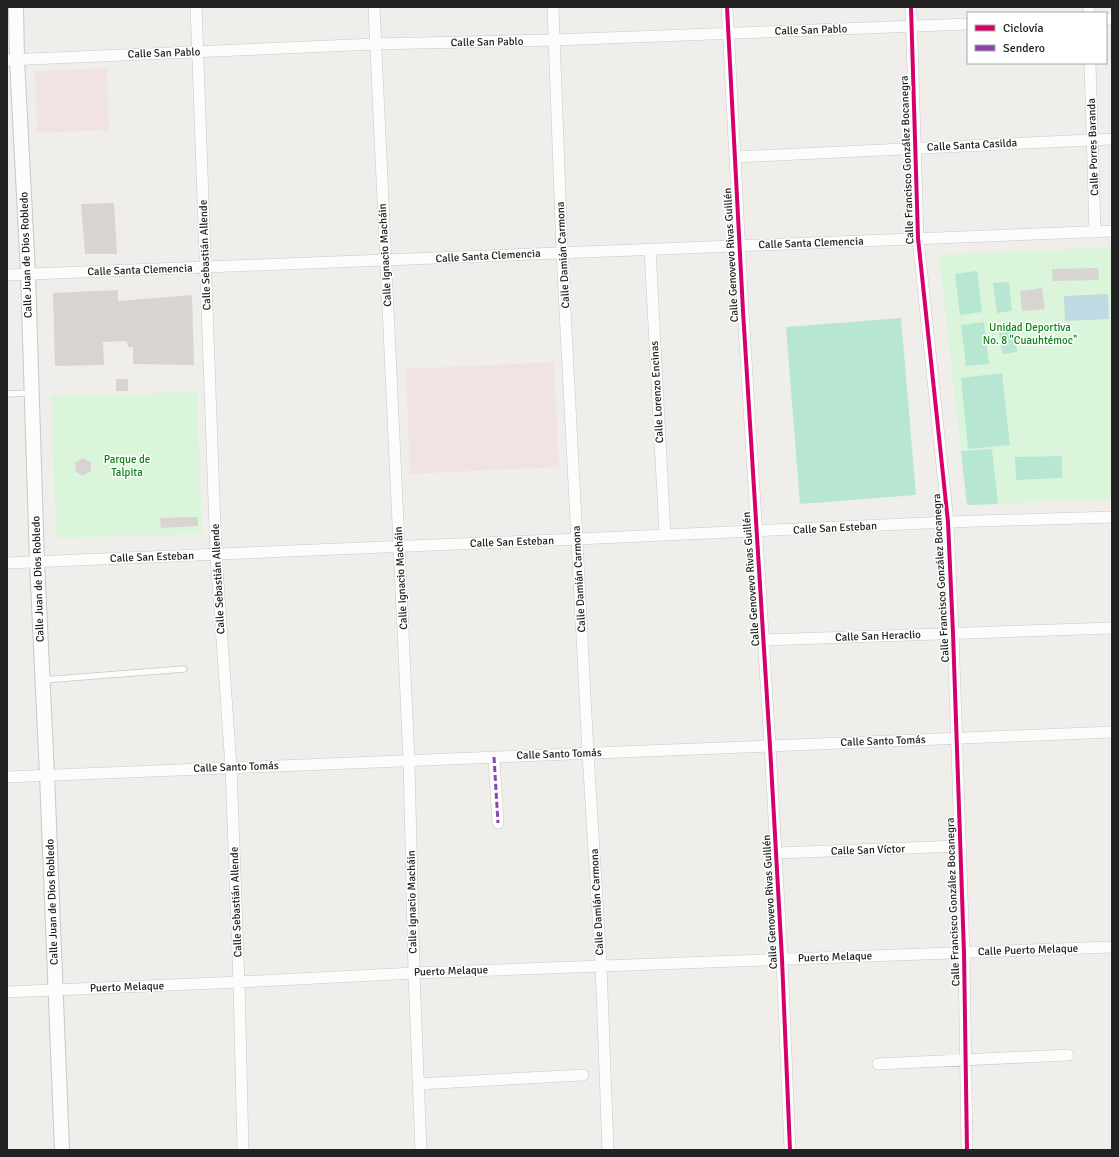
<svg xmlns="http://www.w3.org/2000/svg" width="1119" height="1157" viewBox="0 0 1119 1157" font-family="Signika,sans-serif">
<style>
.commercial{fill:#f1e3e1}
.park{fill:#daf5da}
.pitch{fill:#b7e6d3}
.water{fill:#bfdae3}
.building{fill:#d7d4d2}
.lines{fill:none;stroke-linecap:round;stroke-linejoin:round}
.service-casing{stroke:#c9c8c7;stroke-width:7}
.minor-casing{stroke:#c9c8c7;stroke-width:12}
.tertiary-casing{stroke:#c9c8c7;stroke-width:16}
.service{stroke:#fdfcfc;stroke-width:5.5}
.minor{stroke:#fdfcfc;stroke-width:11}
.tertiary{stroke:#fdfcfc;stroke-width:14}
.quiet{stroke:#8e44ad;stroke-width:3;stroke-dasharray:6 3;stroke-linecap:butt}
.cycleway-casing{stroke:#fff;stroke-width:6}
.cycleway{stroke:#d6006c;stroke-width:4}
.labels{text-anchor:middle;dominant-baseline:central;stroke-width:3;stroke-linejoin:round;paint-order:stroke}
.street-label{font-size:11px;fill:#222;stroke:#fff}
.park-label{font-size:11px;fill:#0c8419;stroke:#fff}
</style>
<rect width="100%" height="100%" fill="#f0eeeb"/>
<path class="commercial" d="M107 68 109 130 37 133 35 71Z
M554 362 559 467 410 474 406 369Z"/>
<path class="park" d="M1112 247V499L967 505 939 255Z
M197 392 202 534 56 538 51 396Z"/>
<path class="pitch" d="M977 271 982 312 960 315 955 274Z
M1009 282 1012 311 997 313 993 283Z
M901 318 916 495 800 504 786 327Z
M984 322 989 364 966 366 961 325Z
M1014 323 1017 352 1002 354 998 325Z
M1002 373 1010 445 968 449 961 378Z
M992 449 998 504 967 505 961 451Z
M1062 456V478L1016 480 1015 457Z"/>
<path class="water" d="M1108 294 1109 319 1065 321 1064 296Z"/>
<path class="building" d="M114 203 117 254H85L81 204Z
M1098 268 1099 280 1053 281 1052 269Z
M1042 288 1045 309 1022 311 1020 291Z
M118 290V301L192 295 194 365 133 364V347H128L127 341 103 342 104 365 55 366 53 293Z
M116 379H128V391H116Z
M83 458 91 462V471L83 476 76 472 75 463Z
M198 517V526L161 528 160 518Z"/>
<g class="lines">
<defs>
<path id="service" d="M7 394 31 393
M43 680 184 669"/>
<path id="minor" d="M196 7 216 554 231 767 239 982 243 1150
M374 7 409 760 414 973 421 1150
M553 7 562 252 588 753 601 965 608 1150
M727 7 743 311 770 746 782 959 790 1150
M911 7 918 238 948 522 953 633 964 953 967 1150
M1089 7V13
M1106 19H1112
M7 60 375 44 554 40 968 24
M1090 63 1095 232
M735 157 1112 139
M650 249 665 535
M7 275 1112 231
M7 563 577 539 948 522 1112 517
M764 640 1112 628
M494 757 498 823
M7 777 1112 732
M776 853 960 846
M7 992 239 982 414 973 1112 947
M878 1064 1068 1055
M418 1084 583 1075"/>
<path id="tertiary" d="M16 7 17 59 28 274 37 562 47 775 62 1150"/>
</defs>
<use href="#service" class="service-casing"/>
<use href="#minor" class="minor-casing"/>
<use href="#tertiary" class="tertiary-casing"/>
<use href="#service" class="service"/>
<use href="#minor" class="minor"/>
<use href="#tertiary" class="tertiary"/>
<path class="quiet" d="M494 757 498 823"/>
<defs>
<path id="cycleway" d="M727 7 743 311 770 746 782 959 790 1150
M911 7 918 238 948 522 953 633 964 953 967 1150"/>
</defs>
<use href="#cycleway" class="cycleway-casing"/>
<use href="#cycleway" class="cycleway"/>
</g>
<g class="labels">
<g class="street-label">
<text transform="translate(811 30) rotate(-2)">Calle San Pablo</text>
<text transform="translate(487 42) rotate(-1)">Calle San Pablo</text>
<text transform="translate(164 53) rotate(-2)">Calle San Pablo</text>
<text transform="translate(972 145) rotate(-3)">Calle Santa Casilda</text>
<text transform="translate(1093 147) rotate(-92)">Calle Porres Baranda</text>
<text transform="translate(907 160) rotate(-92)">Calle Francisco González Bocanegra</text>
<text transform="translate(811 243) rotate(-2)">Calle Santa Clemencia</text>
<text transform="translate(26 255) rotate(-92)">Calle Juan de Dios Robledo</text>
<text transform="translate(205 255) rotate(-92)">Calle Sebastián Allende</text>
<text transform="translate(385 255) rotate(-93)">Calle Ignacio Macháin</text>
<text transform="translate(563 255) rotate(-93)">Calle Damián Carmona</text>
<text transform="translate(731 255) rotate(-93)">Calle Genovevo Rivas Guillén</text>
<text transform="translate(488 256) rotate(-3)">Calle Santa Clemencia</text>
<text transform="translate(140 270) rotate(-2)">Calle Santa Clemencia</text>
<text transform="translate(657 392) rotate(-93)">Calle Lorenzo Encinas</text>
<text transform="translate(835 528) rotate(-3)">Calle San Esteban</text>
<text transform="translate(512 542) rotate(-2)">Calle San Esteban</text>
<text transform="translate(152 557) rotate(-2)">Calle San Esteban</text>
<text transform="translate(401 578) rotate(-93)">Calle Ignacio Macháin</text>
<text transform="translate(941 578) rotate(-93)">Calle Francisco González Bocanegra</text>
<text transform="translate(38 579) rotate(-92)">Calle Juan de Dios Robledo</text>
<text transform="translate(218 579) rotate(-93)">Calle Sebastián Allende</text>
<text transform="translate(579 579) rotate(-93)">Calle Damián Carmona</text>
<text transform="translate(751 579) rotate(-94)">Calle Genovevo Rivas Guillén</text>
<text transform="translate(878 636) rotate(-2)">Calle San Heraclio</text>
<text transform="translate(883 741) rotate(-2)">Calle Santo Tomás</text>
<text transform="translate(559 754) rotate(-2)">Calle Santo Tomás</text>
<text transform="translate(236 767) rotate(-2)">Calle Santo Tomás</text>
<text transform="translate(868 850) rotate(-2)">Calle San Víctor</text>
<text transform="translate(52 902) rotate(-92)">Calle Juan de Dios Robledo</text>
<text transform="translate(236 902) rotate(-92)">Calle Sebastián Allende</text>
<text transform="translate(412 902) rotate(-91)">Calle Ignacio Macháin</text>
<text transform="translate(597 902) rotate(-93)">Calle Damián Carmona</text>
<text transform="translate(770 902) rotate(-93)">Calle Genovevo Rivas Guillén</text>
<text transform="translate(953 902) rotate(-92)">Calle Francisco González Bocanegra</text>
<text transform="translate(1028 950) rotate(-2)">Calle Puerto Melaque</text>
<text transform="translate(835 957) rotate(-2)">Puerto Melaque</text>
<text transform="translate(451 971) rotate(-2)">Puerto Melaque</text>
<text transform="translate(127 987) rotate(-2)">Puerto Melaque</text>
</g>
<g class="park-label">
<text x="1030" y="327">Unidad Deportiva<tspan x="1030" dy="13">No. 8 "Cuauhtémoc"</tspan></text>
<text x="127" y="459">Parque de<tspan x="127" dy="13">Talpita</tspan></text>
</g>
</g>
<rect width="1119" height="1157" fill="none" stroke="#222222" stroke-width="16"/>
<rect x="967" y="12" width="140" height="52" fill="#ffffff" stroke="#a7a7a7"/>
<rect x="975" y="25" width="20" height="6" fill="#d6006c" stroke="#a7a7a7"/>
<text x="1003" y="32" font-size="12" fill="#222222">Ciclovía</text>
<rect x="975" y="45" width="20" height="6" fill="#8e44ad" stroke="#a7a7a7"/>
<text x="1003" y="52" font-size="12" fill="#222222">Sendero</text>
</svg>
